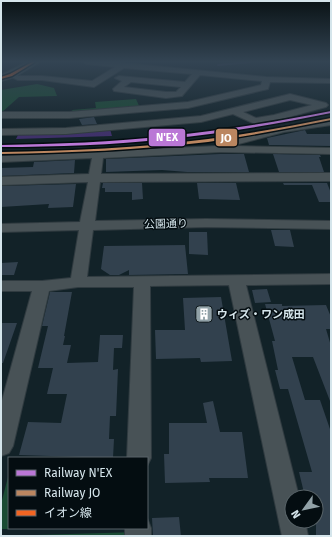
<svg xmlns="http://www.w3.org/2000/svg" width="332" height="537" viewBox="0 0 332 537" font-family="'Fira Sans','Noto Sans JP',sans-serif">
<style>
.green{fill:#1a4b34}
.water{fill:#3f316a}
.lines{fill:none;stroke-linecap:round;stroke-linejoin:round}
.stream{stroke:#3f316a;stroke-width:2}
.building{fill:#32414e}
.minor-casing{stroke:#303b40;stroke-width:2}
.major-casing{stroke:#303b40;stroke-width:2}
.minor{fill:#485256;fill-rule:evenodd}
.major{fill:#425659;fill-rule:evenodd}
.bus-1-casing{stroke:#040d11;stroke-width:3}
.bus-1{fill:#f26522;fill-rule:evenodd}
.rail-1-casing{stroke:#040d11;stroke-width:3}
.rail-2-casing{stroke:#040d11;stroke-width:3}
.rail-1{fill:#ba77d6;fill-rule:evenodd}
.rail-2{fill:#bb8660;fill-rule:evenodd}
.labels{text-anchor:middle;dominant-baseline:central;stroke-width:3;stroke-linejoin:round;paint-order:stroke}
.street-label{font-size:11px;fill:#d5e5eb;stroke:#040d11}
.poi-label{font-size:11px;font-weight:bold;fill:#d5e5eb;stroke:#040d11;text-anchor:start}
.line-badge{stroke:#040d11;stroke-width:1.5}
.badge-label{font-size:11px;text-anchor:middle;font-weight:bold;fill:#fff}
</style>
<rect width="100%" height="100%" fill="#122228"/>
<path class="green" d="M37 84 54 88 57 96 19 97 1 113V90Z
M136 99 140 108 73 113 72 110 96 108 95 102Z
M8 477 9 528 124 529H1V504Z
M138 532 137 536H1Z"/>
<path class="water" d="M110 129 112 136 16 139 19 133Z"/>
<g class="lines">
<path class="stream" d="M218 65 250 62"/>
</g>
<path class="building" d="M94 117 97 124 82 125 79 119Z
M305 130 307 134H331V146L269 145 267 138Z
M220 154H244L249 172H187L162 170 106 172V159Z
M273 154 320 155 321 157H319L324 172H279Z
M75 160 74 173 1 176V168L33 167 34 162Z
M103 183H142L143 199 132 200V192H105V188H102Z
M197 183H236L240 200 199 199Z
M283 183H327L331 193V202H319L312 185H284Z
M76 184 73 207 48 208 49 204 1 207V186Z
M271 230H290L294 247 275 246Z
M189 232H207L208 255 189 254Z
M185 245 188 274 129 275V270L119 275H110L101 269 104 246Z
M18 262 14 275H1V263Z
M267 289 271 302 255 303 252 290Z
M50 292H72L64 336H65L63 345H71L67 363 98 362 100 335H123L122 348H114L113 370 118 369 116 416H110L109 439H114L113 458 19 455 28 422 61 423 67 394H47L53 368H38L48 326H42Z
M221 297 232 361 201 362 200 358 156 359 155 330H185L183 298Z
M265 304H282V306L326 305 331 317V329H326L331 346V401H330L313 357H292L305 400H320L331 432V536H316V497H305L299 472H312L288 389H280L275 370H278L272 341H275Z
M1 323H17L3 363H1Z
M213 401 220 432H242L248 478H209L210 482 165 483 164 454H169V423H207L203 403Z
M179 517 181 536H153L152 518Z"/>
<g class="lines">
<defs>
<path id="minor" d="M83 62H114L266 77 331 79V83L270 82 268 89 188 108 69 118H1V112H69L188 102 261 85 262 81 200 75 182 96 166 98 114 91 113 89 122 81 115 78 119 76 185 82 192 74 124 68 94 87 42 80H18L7 75 11 73 19 76H42L92 81 115 67 87 64ZM131 82 181 87 176 92H166L124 87Z
M290 94 326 103 328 105 326 107 274 121 255 124 233 114 201 122 66 134 1 135V129L66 128 201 116ZM290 100 312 105 274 115 256 118 243 112Z
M331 119V125L284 132 231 146 331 148V154L220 152 103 158 101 174 331 173V181L100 182 95 221 206 219 331 221V229L206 227 93 230 87 277 331 274V284L246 285 299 497H292V521H305L308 536H282L229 285 150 286 151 458 147 466V458H127L134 287H78L49 291 13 446 9 453 1 456V404L32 291H1V281H42L71 278 79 230 1 232V224L80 222 88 182 1 185V177L89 174 92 158 1 162V156L217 146 218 143 284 126Z
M147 518 151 528V536H125V528H147Z"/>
<path id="major" d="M27 62H40L15 77 1 81V75Z"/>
</defs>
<use href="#minor" class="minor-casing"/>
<use href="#major" class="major-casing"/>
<use href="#minor" class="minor"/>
<use href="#major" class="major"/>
<defs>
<path id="bus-1" d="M32 62H35L12 76 1 79V77L10 74Z"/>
</defs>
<use href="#bus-1" class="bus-1-casing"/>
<use href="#bus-1" class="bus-1"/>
<defs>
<path id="rail-1" d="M331 111V113C277 124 223 133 168 139 113 145 57 147 1 147V145C57 144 113 142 168 136 223 130 277 122 331 111Z"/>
<path id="rail-2" d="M331 118V120C290 128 249 136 208 142 139 150 70 153 1 154V152C70 151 139 148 208 139 249 134 290 126 331 118Z"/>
</defs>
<use href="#rail-1" class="rail-1-casing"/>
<use href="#rail-2" class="rail-2-casing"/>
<use href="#rail-1" class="rail-1"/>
<use href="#rail-2" class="rail-2"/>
</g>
<linearGradient id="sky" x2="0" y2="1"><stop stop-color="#0a1316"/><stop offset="0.45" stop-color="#334453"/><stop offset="1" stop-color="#334453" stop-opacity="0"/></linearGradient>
<rect width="332" height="137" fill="url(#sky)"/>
<defs>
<symbol id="building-square" viewBox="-11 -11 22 22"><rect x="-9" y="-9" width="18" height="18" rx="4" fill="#91a1a7" stroke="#040d11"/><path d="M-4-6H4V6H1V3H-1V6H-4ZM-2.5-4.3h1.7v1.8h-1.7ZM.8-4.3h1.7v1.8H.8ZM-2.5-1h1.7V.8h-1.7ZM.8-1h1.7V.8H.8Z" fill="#fff"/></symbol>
</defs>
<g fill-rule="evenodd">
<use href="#building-square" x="194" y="304" width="20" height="20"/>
</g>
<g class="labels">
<g class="street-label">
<text transform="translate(166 224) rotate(-1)">公園通り</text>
</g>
<g class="poi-label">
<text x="217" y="314">ウィズ・ワン成田</text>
</g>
</g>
<g class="line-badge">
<rect x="148" y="128" width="38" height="19" rx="4" fill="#ba77d6"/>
<rect x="215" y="128" width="23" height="19" rx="4" fill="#bb8660"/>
</g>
<g class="badge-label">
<text x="167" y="141">N'EX</text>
<text x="226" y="142">JO</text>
</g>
<rect width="332" height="537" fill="none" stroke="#d5e5eb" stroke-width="4"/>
<rect x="8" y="457" width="140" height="72" fill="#040d11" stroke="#586368"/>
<rect x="16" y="470" width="20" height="6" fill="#ba77d6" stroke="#586368"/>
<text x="44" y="477" font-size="12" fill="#d5e5eb">Railway N'EX</text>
<rect x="16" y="490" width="20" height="6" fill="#bb8660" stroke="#586368"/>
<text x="44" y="497" font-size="12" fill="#d5e5eb">Railway JO</text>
<rect x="16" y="510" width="20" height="6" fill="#f26522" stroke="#586368"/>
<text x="44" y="517" font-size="12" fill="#d5e5eb">イオン線</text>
<g transform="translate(304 509) rotate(237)"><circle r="19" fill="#040d11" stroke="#586368"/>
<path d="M0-3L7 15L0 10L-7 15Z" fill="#91a1a7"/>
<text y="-6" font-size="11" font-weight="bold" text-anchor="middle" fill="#d5e5eb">N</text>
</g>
</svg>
